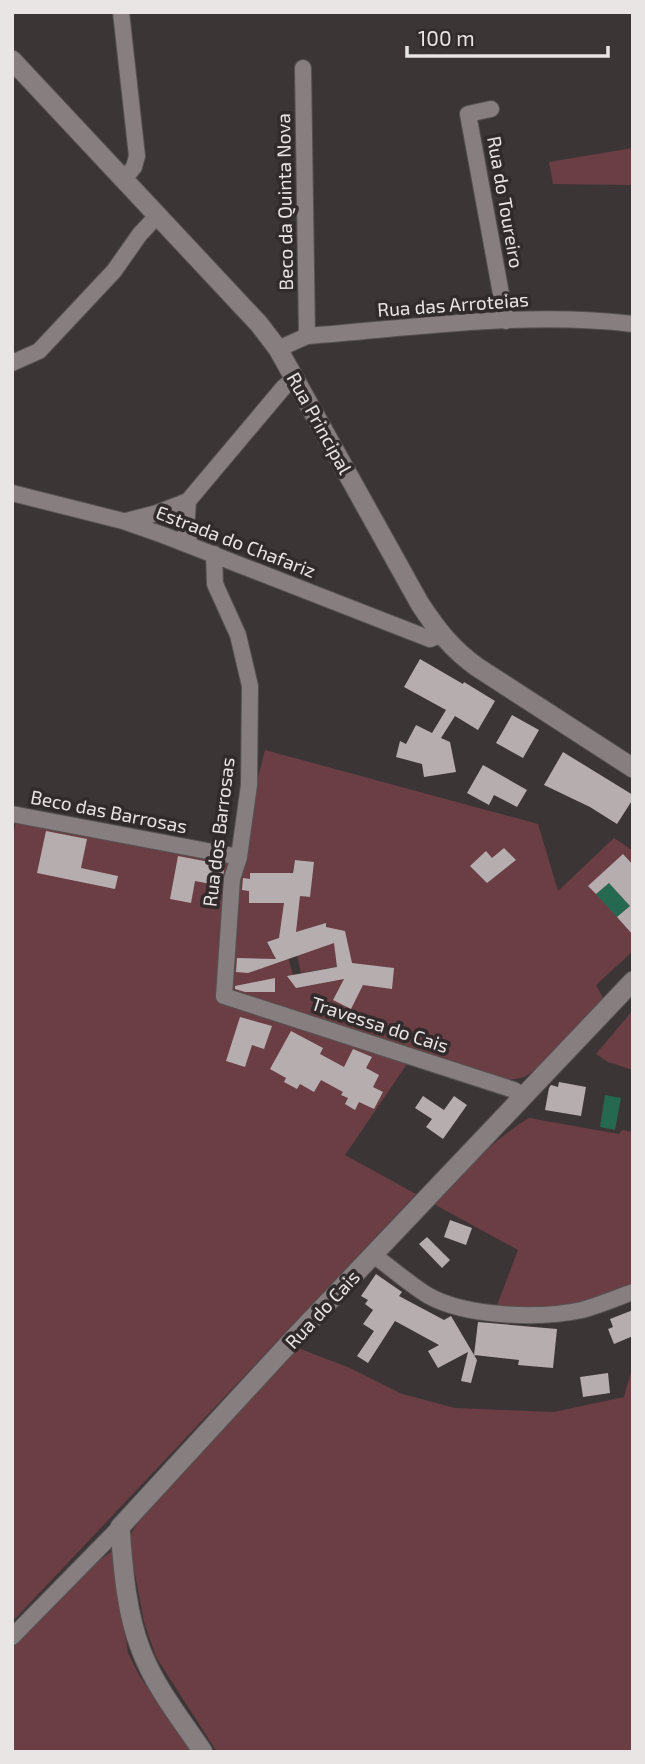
<svg xmlns="http://www.w3.org/2000/svg" width="645" height="1764" viewBox="0 0 645 1764" font-family="'Exo 2',sans-serif">
<style>
.green{fill:#6b3e45;fill-rule:evenodd}
.water{fill:#256950}
.building{fill:#b6adae}
.lines{fill:none;stroke-linecap:round;stroke-linejoin:round}
.minor-casing{stroke:#565151;stroke-width:18}
.tertiary-casing{stroke:#565151;stroke-width:21}
.minor{stroke:#867e7f;stroke-width:16}
.tertiary{stroke:#867e7f;stroke-width:19}
.labels{text-anchor:middle;dominant-baseline:central;stroke-width:7;stroke-linejoin:round;paint-order:stroke}
.street-label{font-size:19px;fill:#e9e5e5;stroke:#322b2c}
</style>
<rect width="100%" height="100%" fill="#3c3536"/>
<path class="green" d="M633 148V185L553 184 549 162Z
M265 750 538 824 558 891 614 838 633 851V951L596 985 603 998C586 1017 544 1071 521 1078 498 1084 434 1068 407 1064L345 1155 416 1194 12 1622V841L17 815 238 857ZM295 860 314 862 309 897 288 894ZM326 924 329 944 297 955 301 973 329 968 332 981 293 975 285 946 271 951 267 942Z
M633 1010V1070L608 1062 596 1054Z
M529 1118 619 1134 622 1130 633 1132V1292L603 1304 494 1313 518 1250 432 1203C463 1173 492 1140 529 1118Z
M298 1348 350 1368 402 1394 455 1408 554 1412 624 1397 633 1365V1752H217L156 1657 144 1622 131 1553V1534L138 1521Z
M112 1551 128 1653 139 1675 191 1752H12V1647L81 1574Z"/>
<path class="water" d="M609 883 630 906 617 917 596 894Z
M605 1095 621 1098 615 1130 600 1127Z"/>
<path class="building" d="M420 659 463 684 464 682 495 701 478 730 455 716 441 738 450 742 456 772 424 777 422 764 396 757 400 741 406 744 416 725 432 733 446 710 404 687Z
M512 715 539 730 523 758 496 743Z
M563 752 633 795V799L617 824 590 807 544 785Z
M483 765 527 790 517 807 494 795 489 805 467 793Z
M46 831 87 839 81 868 118 876 115 889 37 873Z
M504 848 516 860 487 883 470 866 486 851 492 858Z
M623 854 633 865V935L617 917 630 906 609 883 596 894 588 886Z
M178 856 225 865 221 886 195 881 191 903 170 899Z
M295 860 314 862 310 897 300 896 296 932 326 923V927L345 931 352 963 394 968 392 989 363 985 351 1009 333 1000 344 979 296 988 287 976 337 967 334 943 248 973 236 972 237 958 276 959 267 942 279 938 284 903H249V891L242 890 243 878 250 879V873H293Z
M275 978V992H245L235 989V986Z
M240 1017 272 1026 264 1049 252 1045 245 1067 226 1061Z
M291 1031 323 1048 320 1054 344 1067 353 1049 372 1057 366 1068 379 1075 373 1087 383 1092 374 1109 359 1102 355 1110 345 1104 348 1098 341 1095 343 1092 321 1080 314 1092 300 1084 297 1089 284 1082 286 1078 270 1069Z
M559 1082 586 1087 581 1116 545 1110 549 1088 551 1085 558 1087Z
M423 1096 444 1110 454 1096 467 1105 443 1139 426 1127 432 1119 415 1108Z
M450 1220 472 1228 466 1245 444 1237Z
M427 1237 450 1260 442 1268 419 1244Z
M376 1274 402 1292 399 1296 444 1320 451 1316 477 1360 471 1383 461 1381 468 1352 438 1368 428 1351 439 1345 395 1321 368 1363 357 1356 374 1331 363 1324 373 1310 365 1304 368 1300 361 1296Z
M633 1310V1336L614 1344 608 1329 613 1327 610 1319Z
M478 1322 557 1329 553 1368 518 1365 519 1360 474 1355Z
M608 1373 610 1393 583 1397 580 1377Z"/>
<g class="lines">
<defs>
<path id="minor" d="M121 12 137 156 134 167 124 179
M303 68 307 336
M491 109 468 114 506 321
M278 349 307 336C415 328 525 311 633 324
M12 363 39 351 114 271 140 234 157 216
M12 493 123 521 163 535 430 639 440 635
M188 501 186 531 190 545
M126 521 157 513 188 501 283 388 295 378
M214 554 215 584 238 635 250 686 249 785 239 857 232 879 224 996 514 1090 522 1096
M12 814 239 857
M373 1255C392 1268 410 1285 429 1296 467 1317 541 1319 582 1310 600 1305 616 1298 633 1292
M12 1637 120 1527"/>
<path id="tertiary" d="M12 60 259 324 278 349 420 604C437 630 452 649 477 667L633 768
M203 1752C181 1719 155 1687 141 1650 126 1612 123 1567 120 1527L295 1337 633 981"/>
</defs>
<use href="#minor" class="minor-casing"/>
<use href="#tertiary" class="tertiary-casing"/>
<use href="#minor" class="minor"/>
<use href="#tertiary" class="tertiary"/>
</g>
<g class="labels">
<g class="street-label">
<text transform="translate(284 202) rotate(-91)">Beco da Quinta Nova</text>
<text transform="translate(506 202) rotate(80)">Rua do Toureiro</text>
<text transform="translate(453 304) rotate(-4)">Rua das Arroteias</text>
<text transform="translate(320 423) rotate(61)">Rua Principal</text>
<text transform="translate(236 541) rotate(21)">Estrada do Chafariz</text>
<text transform="translate(109 811) rotate(11)">Beco das Barrosas</text>
<text transform="translate(218 832) rotate(-83)">Rua dos Barrosas</text>
<text transform="translate(380 1024) rotate(18)">Travessa do Cais</text>
<text transform="translate(322 1309) rotate(-47)">Rua do Cais</text>
</g>
</g>
<rect width="645" height="1764" fill="none" stroke="#e9e5e5" stroke-width="28"/>
<path d="M407 46v10h201v-10" fill="none" stroke="#e9e5e5" stroke-width="3.5"/>
<text x="418" y="46" font-size="21" fill="#e9e5e5" stroke="#322b2c" stroke-width="5" paint-order="stroke">100 m</text>
</svg>
